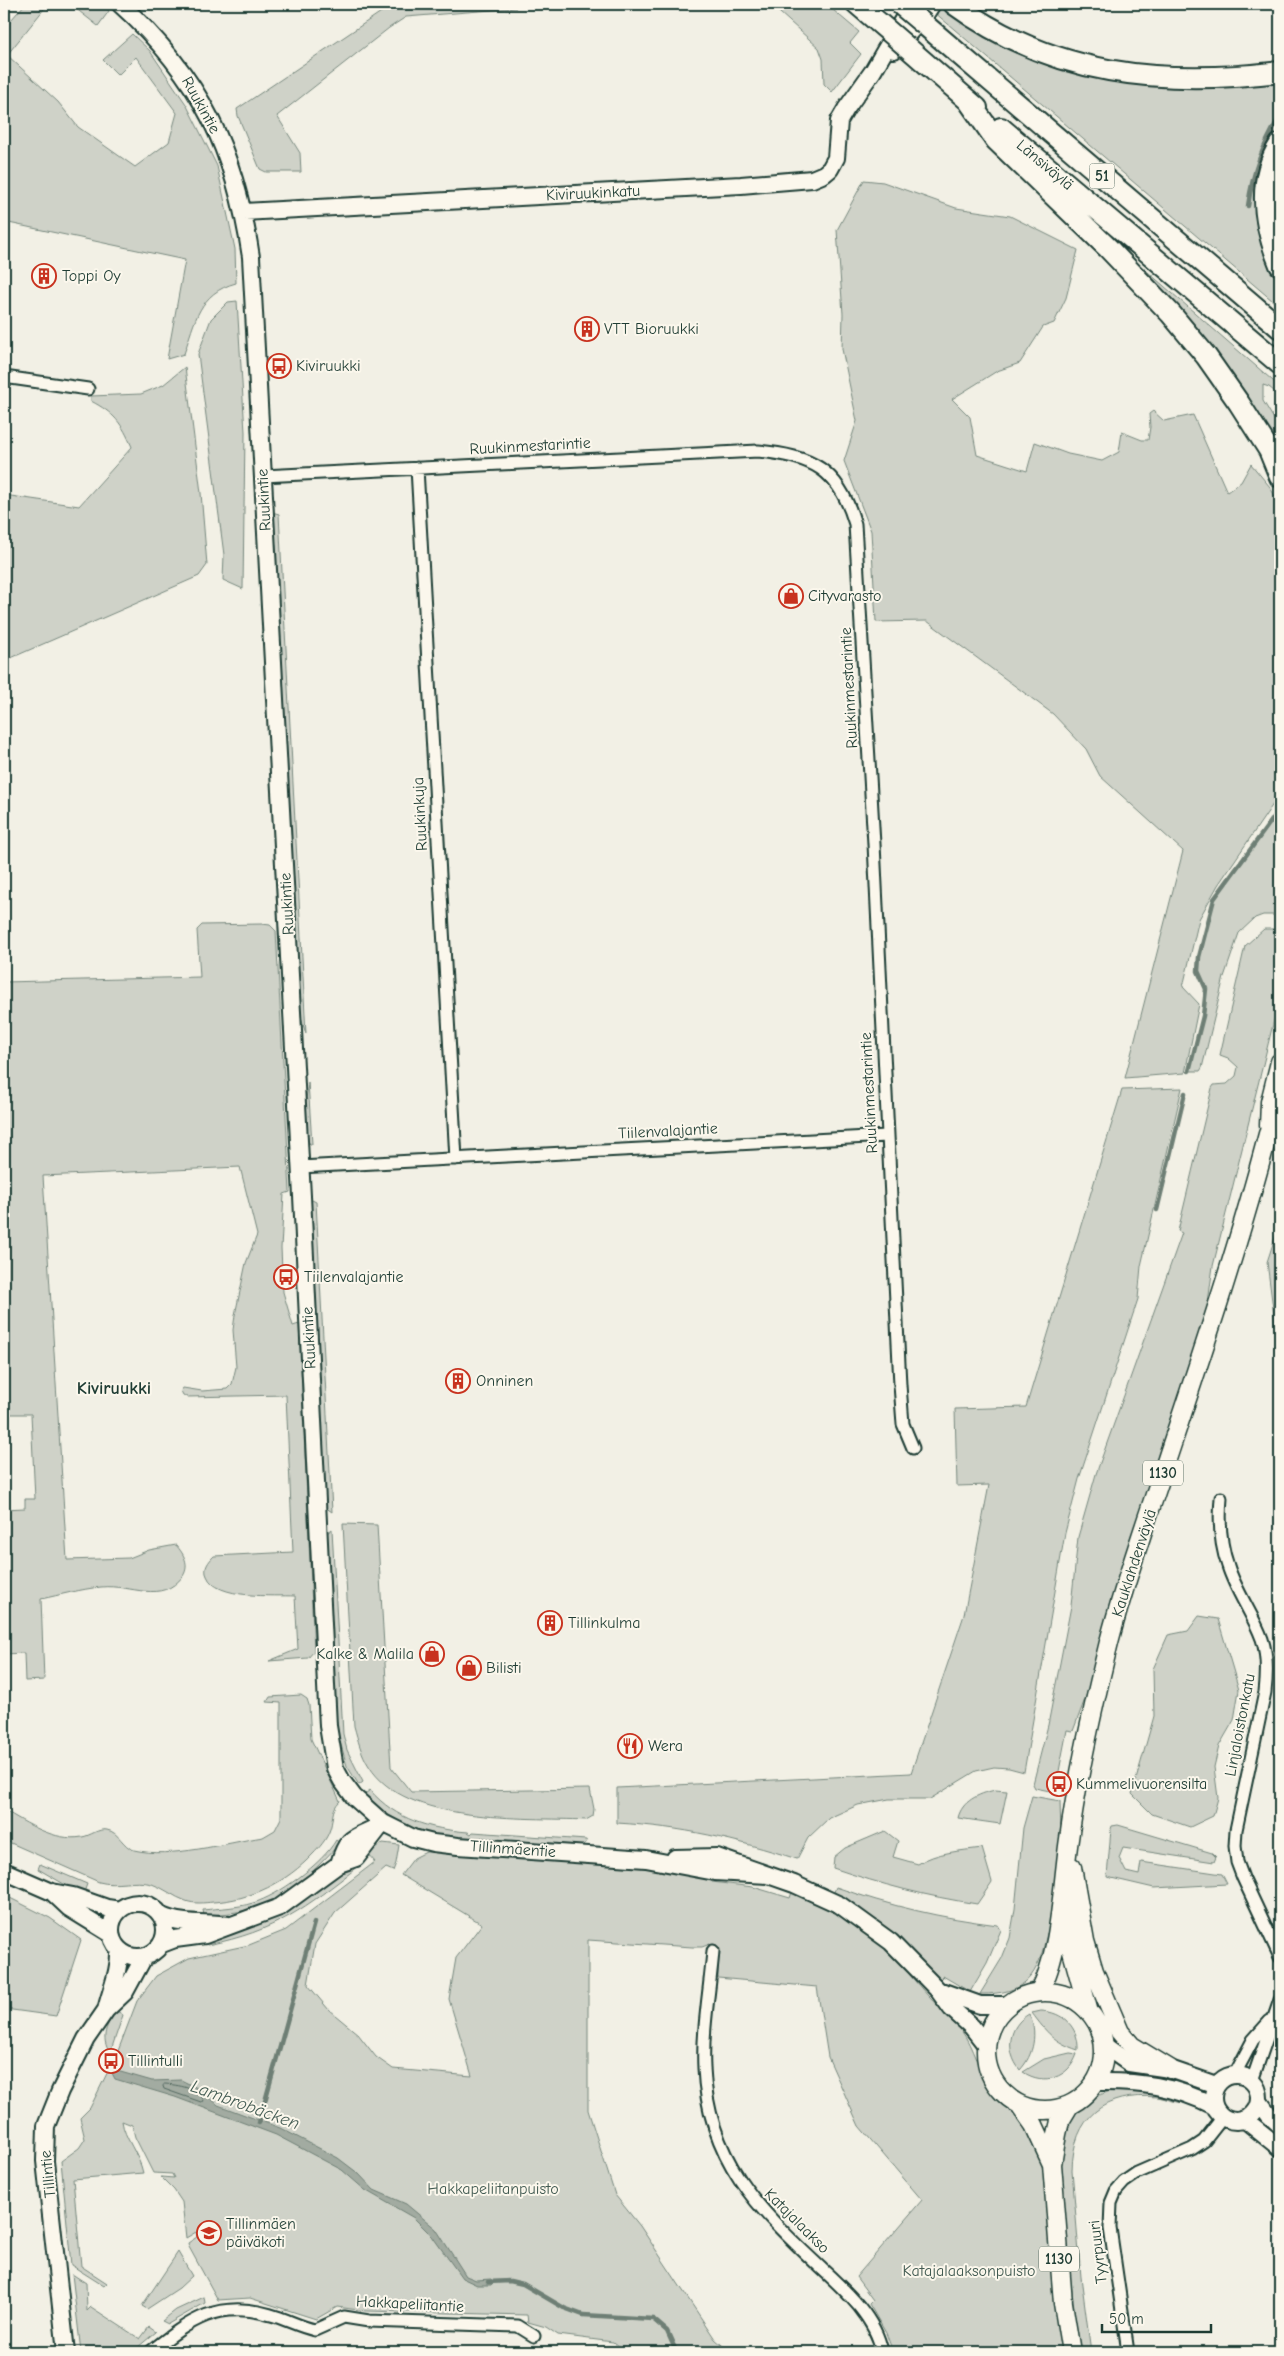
<svg xmlns="http://www.w3.org/2000/svg" width="1284" height="2356" viewBox="0 0 1284 2356" font-family="'Comic Neue',sans-serif">
<style>
.green{fill:#cfd2c8;stroke:#77887e}
.water{fill:#a2aba1;stroke:#6e7f75}
.lines{fill:none;stroke-linecap:round;stroke-linejoin:round}
.shore{stroke:#536960;stroke-width:1}
.stream{stroke:#6e7f75;stroke-width:4.5}
.street-casing{stroke:#1f3d34;stroke-width:15}
.secondary-casing{stroke:#1f3d34;stroke-width:20}
.primary-casing{stroke:#1f3d34;stroke-width:21}
.highway-casing{stroke:#1f3d34;stroke-width:24}
.street{stroke:#fbf7ec;stroke-width:11}
.secondary{stroke:#fbf7ec;stroke-width:16}
.primary{stroke:#fbf7ec;stroke-width:18}
.highway{stroke:#fbf7ec;stroke-width:20}
.highway-bridge-casing{stroke:#1f3d34;stroke-width:24;stroke-linecap:butt}
.highway-bridge{stroke:#fbf7ec;stroke-width:20}
.labels{text-anchor:middle;dominant-baseline:central;stroke-width:4;stroke-linejoin:round;paint-order:stroke}
.shield{fill:#fbf7ec;stroke:#61756b;stroke-width:1}
.shield-label{font-size:15px;font-weight:bold;fill:#1f3d34}
.street-label{font-size:16px;fill:#1f3d34;stroke:#fbf7ec}
.poi-label{font-size:16px;fill:#1f3d34;stroke:#fbf7ec;text-anchor:start}
.park-label{font-size:16px;fill:#425b52;stroke:#fbf7ec}
.neighbourhood-label{font-size:18px;font-weight:bold;fill:#1f3d34;stroke:#fbf7ec}
.water-label{font-size:18px;font-style:italic;fill:#465e55;stroke:#fbf7ec}
</style>
<rect width="100%" height="100%" fill="#f2f0e5"/>
<filter id="ink" filterUnits="userSpaceOnUse"><feTurbulence type="fractalNoise" baseFrequency=".02" numOctaves="2"/><feDisplacementMap in="SourceGraphic" scale="10" xChannelSelector="R" yChannelSelector="G"/><feConvolveMatrix kernelMatrix="1 2 1 2 8 2 1 2 1" color-interpolation-filters="sRGB"/></filter>
<g filter="url(#ink)">
<path class="green" d="M25 4H48L7 55 58 102 78 127 135 167 169 142 177 113 136 57 118 75 103 60 132 34 150 51 186 104 217 166 235 249 236 283C199 293 195 321 184 354L167 359 185 260 4 222V28Z
M70 4H101L109 11 98 26Z
M393 4H449L454 6 462 4H515L516 8 406 17 389 28 277 116 300 153 301 172H266L260 169 238 116 237 109Z
M770 4H826L859 32 850 43 861 54 832 92 824 84 823 59 819 48Z
M940 4 963 20 1059 67 1280 79V129L1260 168 1255 195 1256 223 1275 272 1280 279V307L934 12Z
M1280 164V246C1274 214 1268 196 1280 164Z
M864 180 883 182 956 208 1010 216 1078 250 1066 298 1054 323 1043 327 1020 363 997 371 952 399 970 417 977 455 1027 471 1035 442 1068 454 1102 461 1119 452 1122 432 1142 440H1148L1150 427 1149 414 1153 411 1164 421 1193 415 1227 492 1241 482 1251 464 1270 487 1280 506V794L1218 885 1199 919 1183 987 1199 1004 1185 1073 1125 1078 1183 851 1100 776 1086 749 1053 714 927 621 876 622 871 531 844 461 857 421 842 349 843 314 837 230Z
M1141 266 1280 387V396L1269 387 1263 385V401L1280 429V458L1140 268Z
M237 301 245 432 243 589 223 580 224 555 219 516 198 354 211 319 228 302Z
M185 367 201 493 207 565 199 576 4 661V495L79 506 132 447C122 423 114 413 91 401V396L141 394 163 385Z
M272 512 279 514 306 1034 298 1008Z
M1280 809V915H1263L1255 918 1239 933 1224 977 1202 1068 1200 1071H1189L1203 1016 1206 990 1198 971 1199 957 1214 899Z
M262 924 270 925 276 931 290 1192 284 1194 281 1248 283 1292 293 1326 299 1324 314 1651 308 1658 269 1661 298 1649 295 1596C274 1595 216 1600 207 1576 203 1568 209 1561 214 1556L293 1552 286 1395 187 1397 183 1395 181 1391 183 1388 202 1391 227 1389 232 1384 236 1367 233 1330 235 1315 246 1263 257 1235 240 1167 43 1176 67 1560 129 1558 149 1550 176 1545C184 1554 190 1565 183 1576 161 1605 132 1584 101 1587 81 1589 60 1595 41 1599L44 1680 25 1681 24 1653 4 1654V1509L25 1508V1499H35L31 1414H6L4 1409V982L200 977 197 930 202 925Z
M1264 929H1280L1277 953 1280 954V996L1213 1266 1205 1324 1088 1691 1073 1731 1067 1730 1055 1792 1035 1788 1033 1784 1048 1725 1071 1606 1078 1537 1096 1474 1182 1233 1178 1231 1212 1088 1214 1085 1227 1084 1236 1076 1238 1067 1228 1058 1220 1055 1245 946Z
M308 1082 312 1144H310C298 1130 307 1100 308 1082Z
M1182 1088 1141 1266 1138 1299 1079 1479 1065 1533 1024 1772 1009 1768 994 1767 976 1771 930 1799H889L858 1805 829 1818 808 1838 797 1859C734 1839 684 1827 617 1823V1788L911 1773 964 1615 989 1485 957 1486 955 1409 1026 1407 1122 1090Z
M312 1200 316 1202 332 1512 325 1507 309 1201Z
M1280 1222V1339L1277 1340 1267 1262Z
M343 1524 377 1525 391 1767 411 1792 590 1789 594 1809 593 1816 586 1820C524 1817 405 1825 369 1766 361 1754 358 1740 354 1726Z
M332 1529 343 1734 347 1750 363 1782 359 1785 347 1766 337 1731 326 1534Z
M1199 1616 1218 1619 1239 1690 1234 1720 1219 1746 1214 1767 1218 1798 1213 1816 1190 1827 1152 1814 1132 1794 1154 1716 1153 1669 1168 1635 1188 1631Z
M301 1695 307 1699 309 1705 311 1739 340 1801C330 1810 334 1821 329 1832 326 1840 319 1848 313 1854 287 1882 251 1900 213 1902 204 1903 194 1904 186 1901 174 1897 164 1888 152 1884 134 1879 117 1887 99 1882L4 1840V1810C26 1823 55 1842 82 1837 90 1836 99 1828 107 1830 119 1832 123 1847 134 1850 171 1859 225 1843 263 1837L275 1830 281 1818V1703L267 1702 270 1697Z
M370 1790C396 1820 430 1829 468 1832L471 1834 473 1832 586 1840 587 1842 579 1848 439 1837 405 1825 383 1811 365 1794Z
M995 1790 1007 1791 1000 1824 958 1818C962 1801 978 1794 995 1790Z
M1032 1796 1060 1801 1061 1837 1049 1931 1047 1933C1038 1976 1027 1994 980 1994L1002 1958 1010 1938 1015 1909 1023 1828Z
M1118 1825 1212 1853 1216 1857 1214 1862 1123 1848 1119 1858 1126 1872 1139 1875 1141 1862 1222 1874 1227 1884 1154 1888 1107 1877 1111 1829 1112 1826Z
M885 1831 898 1841 893 1857 918 1864C936 1852 961 1851 982 1848L992 1882 977 1904C925 1896 883 1885 833 1868L834 1857 845 1848Z
M336 1840 340 1843C295 1891 273 1913 204 1915L203 1910C220 1908 236 1908 253 1903 278 1896 323 1863 336 1840Z
M383 1843 399 1845 396 1863 393 1871 386 1868 335 1913 315 1944 308 1985 329 2010 358 2034 376 2057 393 2069 472 2076 449 1999 456 1958 482 1924 401 1875 414 1858 426 1852 674 1869 708 1876 712 1882 753 1887 790 1898 792 1892C823 1903 863 1926 886 1949 902 1964 915 1982 929 1997 940 2009 952 2017 961 2030 974 2048 978 2071 990 2088 998 2099 1009 2105 1018 2114 1031 2130 1038 2150 1043 2169L1051 2269 1062 2352H893L886 2333 869 2304 873 2300 856 2277 922 2200 859 2126 828 2057 817 1987 718 1978 719 1951 710 1944 702 1947H692L588 1940V2110L615 2195 640 2226 715 2339 730 2352H625L613 2342 558 2335 546 2327 528 2322 527 2315 366 2311 337 2307 316 2319 250 2298 218 2300 189 2247 188 2243 197 2237 196 2232 186 2238 182 2202 174 2190 161 2177 174 2178 172 2174 153 2173 135 2137 132 2125 122 2121C124 2138 139 2154 143 2173L73 2179 81 2266 107 2283 104 2286 71 2265 61 2161 79 2148 85 2139 80 2118 90 2108 118 2051 137 2001 156 1976 189 1958 249 1945 286 1930 375 1862 368 1854Z
M356 1863 359 1866C305 1908 277 1931 207 1945L206 1939C271 1927 304 1900 356 1863Z
M40 1864 87 1884 83 1895 38 1869Z
M836 1887C890 1906 941 1918 998 1925L1001 1930 987 1963 970 1992 943 1976 940 1979 897 1937 834 1892Z
M4 1895 50 1918 81 1940 56 2016 5 2009 4 2011Z
M117 2011 123 2015 110 2053C100 2038 106 2024 117 2011Z
M1041 2011C1063 2012 1079 2027 1078 2050 1054 2042 1047 2033 1032 2013Z
M1029 2014C1038 2032 1034 2055 1020 2070 1005 2051 1008 2026 1029 2014Z
M1070 2053 1077 2054C1069 2078 1044 2086 1023 2072L1044 2059Z
M1116 2089H1139L1187 2102C1177 2104 1166 2098 1157 2097 1104 2092 1073 2117 1072 2170L1081 2277 1091 2352H1080C1073 2303 1067 2254 1064 2204 1062 2178 1058 2149 1068 2124 1077 2105 1096 2095 1116 2089Z
M178 2252 192 2276 179 2288 147 2309 142 2306Z
M72 2274 86 2283 87 2311 91 2307 140 2339 149 2327 156 2332 132 2352H81Z
M204 2297 205 2303 168 2324 162 2321 176 2310Z"/>
<path class="water" d="M117 2071 152 2081 181 2080 203 2091 218 2105 280 2128 338 2158 359 2174 374 2190 406 2204 436 2229 466 2276 476 2280 491 2279 493 2282 491 2285H477L462 2278 432 2236 414 2218 365 2190 342 2170 276 2135 175 2097 115 2079 112 2073Z"/>
<g class="lines">
<path class="shore" d="M165 2084C178 2085 199 2088 204 2101L201 2102 164 2089 163 2086Z"/>
<path class="stream" d="M1248 206C1253 170 1262 148 1280 116
M1189 1071 1203 1016 1206 989 1198 971 1199 957 1214 899 1280 809
M1157 1210 1185 1093
M259 2123 314 1923
M488 2282 510 2281 523 2284 564 2308 583 2315 653 2319 667 2331 676 2351 680 2352"/>
<defs>
<path id="street" d="M4 377 88 389
M417 468 456 1159
M263 476 758 451C812 456 839 469 855 524L874 844 900 1385 903 1424 913 1448
M300 1167 887 1136
M1221 1498C1219 1521 1220 1544 1228 1566 1236 1592 1253 1614 1262 1639 1268 1656 1267 1675 1265 1692L1236 1830 1235 1846 1237 1862 1243 1878 1280 1957
M713 1951C710 1989 702 2030 704 2068 708 2160 758 2209 821 2268 845 2290 876 2318 882 2352
M1235 2074 1253 2040 1270 2021
M1252 2081 1280 2000
M150 2352C190 2320 219 2299 271 2315 286 2319 300 2327 315 2330L344 2317 369 2321 518 2326 534 2336
M1128 2352 1110 2228 1111 2203 1116 2191 1124 2182 1137 2173 1192 2149 1204 2141 1223 2117"/>
<path id="secondary" d="M120 4C201 77 235 150 251 257L302 1196 328 1726 335 1768 342 1781 354 1797 383 1823 413 1838 433 1843 458 1846 646 1859 715 1872 768 1875
M894 50 925 15 932 4
M244 212 741 185 812 179 824 174 830 169 836 158 839 121 846 109 873 71 912 4
M675 1858 717 1857 794 1884 840 1905 891 1942 938 1990 951 2008 972 2027 986 2045
M339 1864C347 1835 355 1838 379 1826
M4 1871 52 1892 73 1896 107 1908 120 1910
M52 1892 69 1908 111 1934
M111 1930a27 27 0 1 1 54 0a27 27 0 1 1-54 0Z
M162 1916C182 1925 206 1922 228 1925
M162 1944 175 1939 205 1935 280 1907 339 1864 356 1858 383 1823
M938 1990 980 2005H1008
M106 2010C111 1989 120 1971 119 1950
M1105 2046 1129 2063 1170 2069 1216 2085
M1213 2098a23 23 0 1 1 46 0a23 23 0 1 1-46 0Z
M1096 2082C1138 2081 1176 2086 1214 2106
M1259 2101 1269 2115 1280 2125
M1244 2119 1280 2148
M66 2352 45 2161 46 2126 60 2091 86 2039 106 2010 125 1992 144 1957"/>
<path id="primary" d="M1269 1126 1270 1102 1280 1062
M1072 1867 1085 1941 1094 1971 1120 2032 1132 2046 1170 2069
M1066 1912 1068 1937 1088 2009
M986 2051a59 59 0 1 1 118 0a59 59 0 1 1-118 0Z
M1039 1992C1061 1953 1062 1885 1069 1839 1078 1773 1093 1707 1109 1642 1125 1580 1147 1519 1167 1459 1203 1351 1239 1244 1268 1134L1280 1110
M1020 2105 1034 2125 1052 2164
M1069 2106 1060 2121 1057 2134 1052 2164 1063 2303 1071 2352"/>
<path id="highway" d="M857 4 878 22
M954 4C1052 76 1162 86 1280 72
M925 25 1280 328
M907 47 977 108
M968 100 996 140 1108 248 1171 314 1206 356 1239 403 1269 450 1280 477
M1001 128 1280 364
M1280 144C1256 182 1264 226 1280 265"/>
</defs>
<use href="#street" class="street-casing"/>
<use href="#secondary" class="secondary-casing"/>
<use href="#primary" class="primary-casing"/>
<use href="#highway" class="highway-casing"/>
<use href="#street" class="street"/>
<use href="#secondary" class="secondary"/>
<use href="#primary" class="primary"/>
<use href="#highway" class="highway"/>
<defs>
<path id="highway-bridge" d="M900 4 925 25
M878 22 907 47"/>
</defs>
<use href="#highway-bridge" class="highway-bridge-casing"/>
<use href="#highway-bridge" class="highway-bridge"/>
</g>
</g>
<defs>
<symbol id="building-ring" viewBox="-11 -11 22 22"><circle r="9.5" fill="#fbf7ec" stroke="#c8321e" stroke-width="1.5"/><path d="M-4-6H4V6H1V3H-1V6H-4ZM-2.5-4.3h1.7v1.8h-1.7ZM.8-4.3h1.7v1.8H.8ZM-2.5-1h1.7V.8h-1.7ZM.8-1h1.7V.8H.8Z" fill="#c8321e"/></symbol>
<symbol id="bus-ring" viewBox="-11 -11 22 22"><circle r="9.5" fill="#fbf7ec" stroke="#c8321e" stroke-width="1.5"/><path d="M-5-6H5V4H4V6H2V4H-2V6H-4V4H-5ZM-3.5-4V0h7V-4ZM-3.5 1.2v1.5H-2V1.2ZM2 1.2v1.5H3.5V1.2Z" fill="#c8321e"/></symbol>
<symbol id="shop-ring" viewBox="-11 -11 22 22"><circle r="9.5" fill="#fbf7ec" stroke="#c8321e" stroke-width="1.5"/><path d="M-5-2.5h2.3a2.7 3.5 0 0 1 5.4 0H5L5.5 6h-11ZM-1.5-2.5h3a1.5 2.3 0 0 0-3 0Z" fill="#c8321e"/></symbol>
<symbol id="restaurant-ring" viewBox="-11 -11 22 22"><circle r="9.5" fill="#fbf7ec" stroke="#c8321e" stroke-width="1.5"/><path d="M-5-6h1v4h1v-4h1v4h1v-4h1v5L-1.5 .5V6h-2V.5L-5-1ZM5-6V6H3V1.5H1.5Q1.5-4 5-6Z" fill="#c8321e"/></symbol>
<symbol id="school-ring" viewBox="-11 -11 22 22"><circle r="9.5" fill="#fbf7ec" stroke="#c8321e" stroke-width="1.5"/><path d="M0-5L7-2L0 1L-7-2ZM-4 1L0 2.5L4 1V4Q0 6-4 4Z" fill="#c8321e"/></symbol>
</defs>
<g fill-rule="evenodd">
<use href="#building-ring" x="30" y="262" width="28" height="28"/>
<use href="#building-ring" x="573" y="315" width="28" height="28"/>
<use href="#bus-ring" x="265" y="352" width="28" height="28"/>
<use href="#shop-ring" x="777" y="582" width="28" height="28"/>
<use href="#bus-ring" x="272" y="1263" width="28" height="28"/>
<use href="#building-ring" x="444" y="1367" width="28" height="28"/>
<use href="#building-ring" x="536" y="1609" width="28" height="28"/>
<use href="#shop-ring" x="418" y="1640" width="28" height="28"/>
<use href="#shop-ring" x="455" y="1654" width="28" height="28"/>
<use href="#restaurant-ring" x="616" y="1732" width="28" height="28"/>
<use href="#bus-ring" x="1045" y="1770" width="28" height="28"/>
<use href="#bus-ring" x="97" y="2047" width="28" height="28"/>
<use href="#school-ring" x="195" y="2219" width="28" height="28"/>
</g>
<g class="labels">
<g class="shield">
<rect x="1089.5" y="163.5" width="25" height="25" rx="4"/>
<rect x="1143" y="1460.5" width="40" height="25" rx="4"/>
<rect x="1039" y="2246.5" width="40" height="25" rx="4"/>
</g>
<g class="shield-label">
<text x="1102" y="176">51</text>
<text x="1163" y="1473">1130</text>
<text x="1059" y="2259">1130</text>
</g>
<g class="street-label">
<text transform="translate(201 105) rotate(61)">Ruukintie</text>
<text transform="translate(1045 165) rotate(40)">Länsiväylä</text>
<text transform="translate(593 193) rotate(-3)">Kiviruukinkatu</text>
<text transform="translate(530 446) rotate(-3)">Ruukinmestarintie</text>
<text transform="translate(264 500) rotate(-93)">Ruukintie</text>
<text transform="translate(849 688) rotate(-93)">Ruukinmestarintie</text>
<text transform="translate(420 814) rotate(-93)">Ruukinkuja</text>
<text transform="translate(287 904) rotate(-93)">Ruukintie</text>
<text transform="translate(869 1093) rotate(-93)">Ruukinmestarintie</text>
<text transform="translate(668 1131) rotate(-3)">Tiilenvalajantie</text>
<text transform="translate(309 1338) rotate(-93)">Ruukintie</text>
<text transform="translate(1134 1563) rotate(-72)">Kauklahdenväylä</text>
<text transform="translate(1240 1725) rotate(-79)">Linjaloistonkatu</text>
<text transform="translate(513 1849) rotate(4)">Tillinmäentie</text>
<text transform="translate(48 2174) rotate(-96)">Tillintie</text>
<text transform="translate(797 2221) rotate(45)">Katajalaakso</text>
<text transform="translate(1098 2252) rotate(-97)">Tyyrpuuri</text>
<text transform="translate(410 2304) rotate(3)">Hakkapeliitantie</text>
</g>
<g class="poi-label">
<text x="62" y="276">Toppi Oy</text>
<text x="604" y="329">VTT Bioruukki</text>
<text x="296" y="366">Kiviruukki</text>
<text x="808" y="596">Cityvarasto</text>
<text x="304" y="1277">Tiilenvalajantie</text>
<text x="476" y="1381">Onninen</text>
<text x="568" y="1623">Tillinkulma</text>
<text x="414" y="1654" text-anchor="end">Kalke &amp; Malila</text>
<text x="486" y="1668">Bilisti</text>
<text x="648" y="1746">Wera</text>
<text x="1076" y="1784">Kummelivuorensilta</text>
<text x="128" y="2061">Tillintulli</text>
<text x="226" y="2224">Tillinmäen<tspan x="226" dy="18">päiväkoti</tspan></text>
</g>
<g class="park-label">
<text x="493" y="2189">Hakkapeliitanpuisto</text>
<text x="969" y="2271">Katajalaaksonpuisto</text>
</g>
<g class="neighbourhood-label">
<text x="114" y="1388">Kiviruukki</text>
</g>
<g class="water-label">
<text transform="translate(245 2105) rotate(20)">Lambrobäcken</text>
</g>
</g>
<rect width="1284" height="2356" fill="none" stroke="#fbf7ec" stroke-width="20"/>
<rect x="10" y="10" width="1264" height="2336" fill="none" stroke="#1f3d34" stroke-width="2" filter="url(#ink)"/>
<path d="M1102 2324v8h109v-8" fill="none" stroke="#1f3d34" stroke-width="2.5"/>
<text x="1109" y="2324" font-size="15" fill="#1f3d34" stroke="#fbf7ec" stroke-width="4" paint-order="stroke">50 m</text>
</svg>
